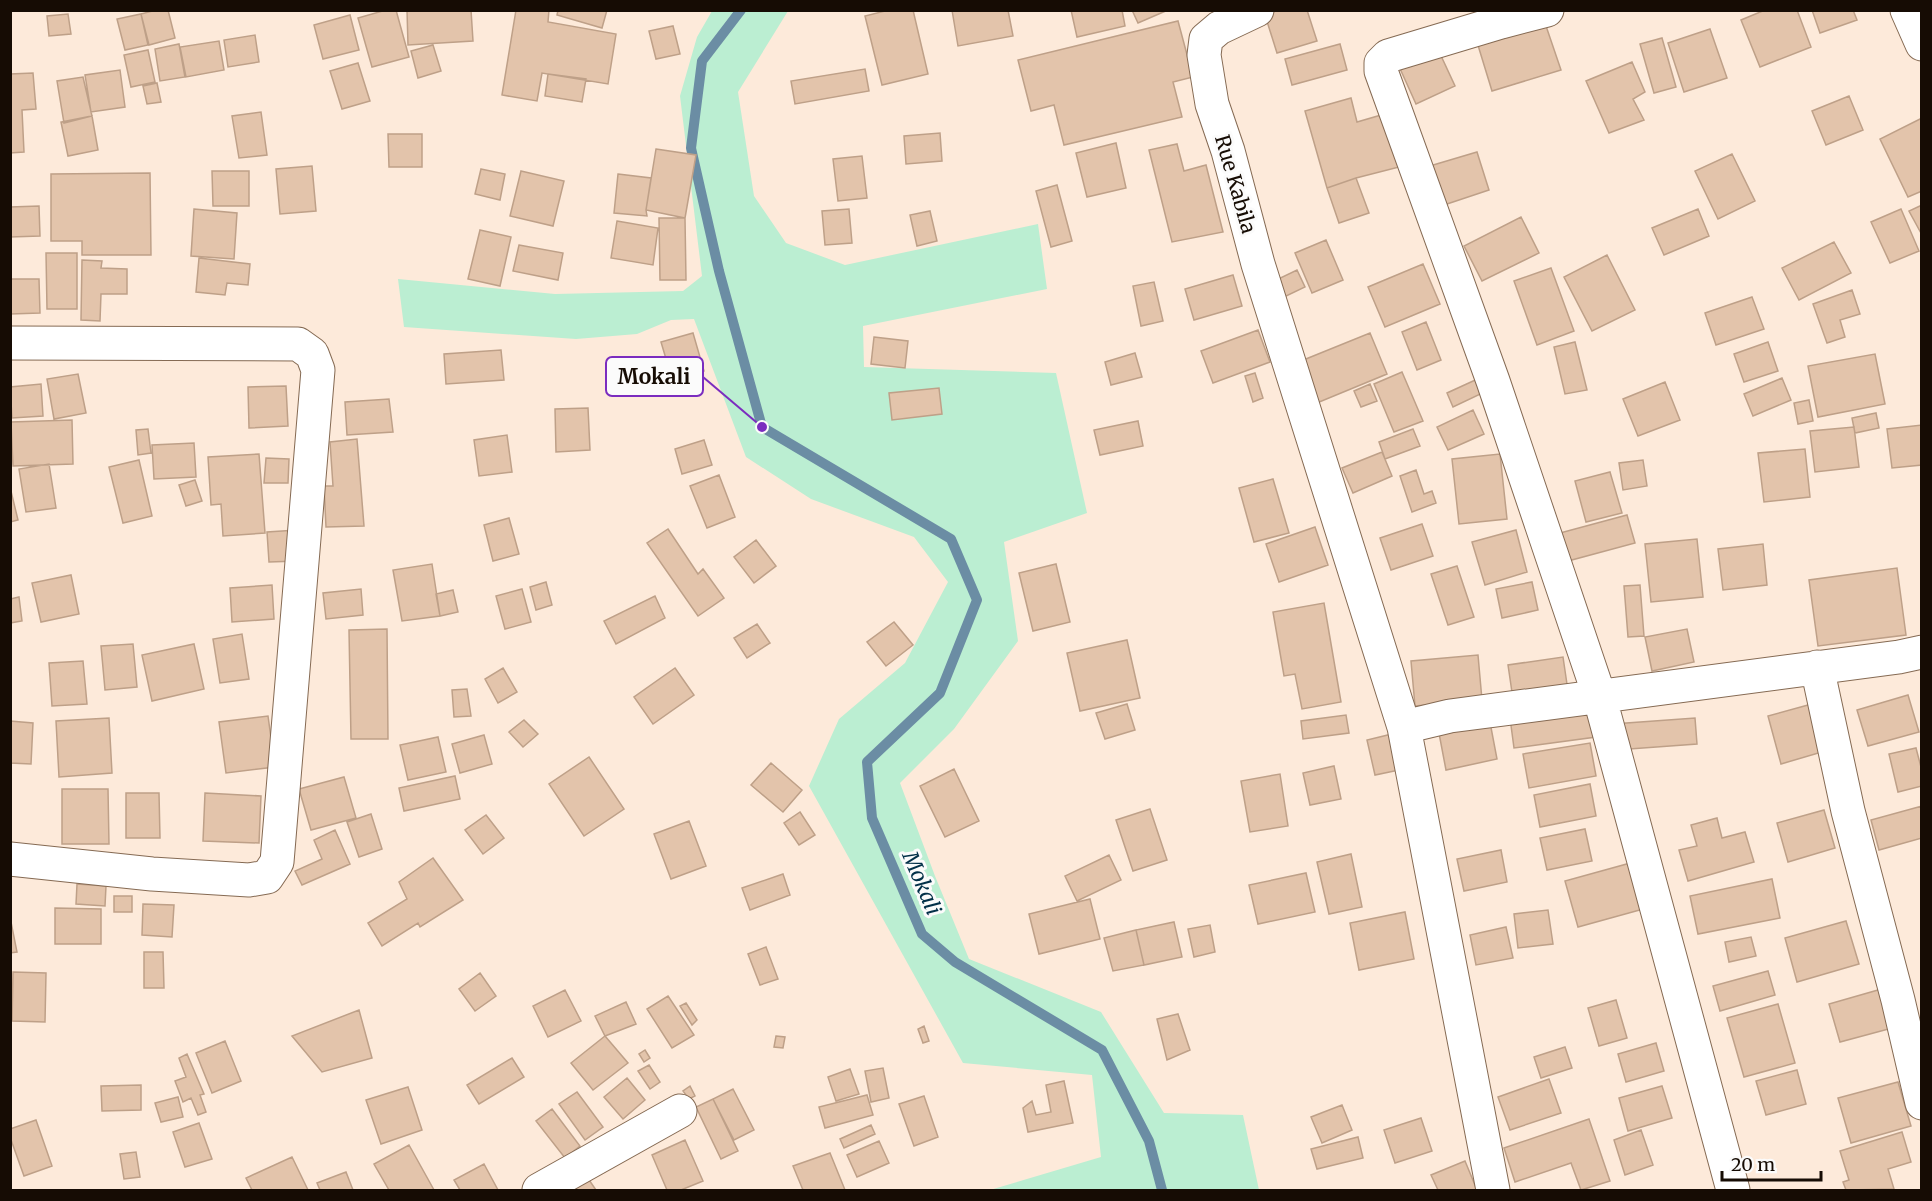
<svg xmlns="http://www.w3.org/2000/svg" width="1932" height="1201" viewBox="0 0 1932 1201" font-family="Merriweather,serif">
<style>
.green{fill:#bbeed2}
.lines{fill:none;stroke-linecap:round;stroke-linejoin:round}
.stream{stroke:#6b8da4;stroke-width:10}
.building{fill:#e3c4ab;stroke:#bea088;stroke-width:1.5}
.street-casing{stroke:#856a53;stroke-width:35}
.street{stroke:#fff;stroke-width:33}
.labels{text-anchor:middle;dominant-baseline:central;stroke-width:6;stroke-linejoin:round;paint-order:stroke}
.street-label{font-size:20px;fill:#160c04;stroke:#fbfbfb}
.water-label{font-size:21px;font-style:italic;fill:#023048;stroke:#fbfbfb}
.leader{fill:none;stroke:#7b2cbf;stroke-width:2}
.callout-dot{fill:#7b2cbf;stroke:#fbfbfb;stroke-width:2}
.callout{fill:#fbfbfb;stroke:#7b2cbf;stroke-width:2}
.callout-label{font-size:21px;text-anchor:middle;font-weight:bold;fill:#160c04}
</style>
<rect width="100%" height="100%" fill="#fdeada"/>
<path class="green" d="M712 11H788L738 92 754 196 786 243 845 265 1038 224 1047 289 863 326 864 367 1056 373 1087 513 1004 542 1018 641 954 729 900 783 935 876 969 959 1101 1012 1164 1113 1243 1115 1259 1190H990L1101 1157 1092 1075 963 1063 809 786 839 719 905 663 948 582 914 537 811 499 746 457 694 319 671 320 637 334 576 339 404 327 398 279 555 294 683 291 702 276 680 96 697 37Z"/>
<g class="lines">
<path class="stream" d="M741 10 702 61 691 148 719 271 762 427 951 539 977 600 940 693 867 762 872 818 922 934 955 962 1102 1050 1149 1141 1162 1190"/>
</g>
<path class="building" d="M156 10H168L175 38 149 45 141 14Z
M386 10H396L409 57 372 67 358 18Z
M407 10H471L473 41 408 45Z
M516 10H549L548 22 616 34 608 84 542 73 537 101 502 95Z
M558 10H607L602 28 557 15Z
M889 10H913L928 74 882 85 865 16Z
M952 10H1008L1013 36 958 46Z
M1071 10H1122L1125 26 1077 37Z
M1132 10H1168L1138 23Z
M1278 10H1307L1317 41 1277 53 1265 15Z
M1765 10H1797L1811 47 1760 67 1741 20Z
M1812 10H1853L1857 20 1820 33Z
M68 14 71 34 49 36 47 16Z
M141 14 148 45 125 50 117 19Z
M350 15 359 50 323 59 314 25Z
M1178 21 1193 77 1173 82 1182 117 1064 145 1054 105 1031 111 1018 60Z
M1545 23 1561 70 1492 91 1477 42Z
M673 26 680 54 656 59 649 31Z
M1710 29 1727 78 1684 92 1668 43Z
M255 35 259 62 228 67 224 40Z
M1662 38 1676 87 1654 93 1640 44Z
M219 41 224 70 186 77 180 47Z
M179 44 185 77 160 81 155 49Z
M1340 44 1347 70 1292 85 1285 59Z
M433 45 441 71 418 78 411 51Z
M1436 45 1455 86 1416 104 1397 62Z
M148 50 155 82 131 87 124 55Z
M1632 62 1645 92 1633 99 1644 120 1609 133 1586 81Z
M358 63 370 101 342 109 330 71Z
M865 69 869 91 795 104 791 81Z
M120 70 125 107 91 112 85 75Z
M33 73 36 109 22 110 24 152 10 153V74Z
M548 74 586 79 582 102 545 96Z
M83 77 92 116 64 123 57 81Z
M157 83 161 102 147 104 143 86Z
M1849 96 1863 130 1826 145 1812 111Z
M1351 98 1357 122 1388 113 1403 166 1356 178 1327 188 1305 111Z
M261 112 267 155 239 158 232 116Z
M92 116 98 150 68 156 61 122Z
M1922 118V191L1908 197 1880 139Z
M940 133 942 161 906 164 904 136Z
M388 134H422V167H389Z
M1116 143 1126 188 1087 197 1076 153Z
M1177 144 1184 171 1206 165 1223 232 1172 242 1149 150Z
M656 149 696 155 685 218 646 210Z
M1477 152 1489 190 1435 208 1423 168Z
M1732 154 1755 201 1718 219 1695 171Z
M862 156 867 198 838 201 833 159Z
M312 166 316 211 280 214 276 169Z
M481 169 505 174 500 200 475 194Z
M212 171H249V206H213Z
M521 171 564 181 553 226 510 216Z
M150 173 151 255H82V241H51V174Z
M618 174 651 178 646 210 647 216 614 213Z
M1356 178 1369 213 1339 223 1327 188Z
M1057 185 1072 241 1051 247 1036 191Z
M1922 205V235L1909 211Z
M39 206 40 236 10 237V207Z
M194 209 237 213 234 259 191 256Z
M849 209 852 243 825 245 822 211Z
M1698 209 1709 236 1664 255 1652 228Z
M1901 209 1919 251 1890 263 1871 222Z
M930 211 937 241 917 246 910 215Z
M1521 217 1539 253 1482 281 1464 246Z
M659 218H685L686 280H660Z
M617 221 658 228 653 265 611 258Z
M480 230 511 237 500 286 468 279Z
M1326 240 1343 280 1312 293 1295 253Z
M1834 242 1851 273 1799 300 1782 268Z
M519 245 563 253 558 280 513 271Z
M46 253H77V309H47Z
M1607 255 1635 310 1592 331 1564 277Z
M199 258 250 264 248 285 227 283 225 295 196 292Z
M82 260 102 261 101 268 127 269V294H101L100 321 81 320Z
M1423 264 1440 304 1385 327 1368 287Z
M1551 268 1574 331 1537 345 1514 281Z
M1297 270 1305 287 1282 298 1274 281Z
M1233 275 1242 306 1194 320 1185 289Z
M10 279H39L40 313 10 314Z
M1154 282 1163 321 1141 326 1133 286Z
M1852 290 1860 314 1840 320 1845 337 1827 343 1813 304Z
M1752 297 1764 329 1716 345 1705 313Z
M1426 322 1441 360 1417 370 1402 332Z
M1258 330 1270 362 1213 383 1201 351Z
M693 333 704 371 672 379 661 342Z
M1370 333 1387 374 1312 405 1296 363Z
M874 337 908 341 905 368 871 364Z
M1575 342 1587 390 1565 394 1554 347Z
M1768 342 1778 371 1744 382 1734 354Z
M501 350 504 380 446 384 444 354Z
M1135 353 1142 377 1111 385 1105 362Z
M1875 354 1885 404 1818 417 1808 366Z
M1402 372 1423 421 1394 432 1374 384Z
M1255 373 1263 398 1253 402 1245 376Z
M78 374 86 413 54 419 47 379Z
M1484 376 1491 389 1453 407 1447 393Z
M1782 378 1791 400 1753 416 1744 394Z
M1665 382 1680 420 1638 436 1623 399Z
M41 384 43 416 12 418 10 387Z
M1370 384 1377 401 1361 407 1354 391Z
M286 386 288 426 249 428 248 387Z
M939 388 942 414 892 420 889 393Z
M389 399 393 432 347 435 345 402Z
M1809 400 1813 421 1798 424 1794 403Z
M588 408 590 450 556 452 555 409Z
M1473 410 1484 434 1448 450 1437 427Z
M1876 413 1879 428 1855 433 1852 418Z
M72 420 73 464 13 466 11 422Z
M1138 421 1143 446 1100 455 1094 430Z
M1922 425V465L1892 468 1887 429Z
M1854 427 1859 467 1815 472 1810 431Z
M148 429 151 453 138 455 136 430Z
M1413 429 1420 446 1385 459 1379 442Z
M507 435 512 472 479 476 474 440Z
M357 439 364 526 326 527 324 486H333L330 442Z
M704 440 712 465 682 474 675 449Z
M194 443 196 477 154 479 152 445Z
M1805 449 1810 497 1764 502 1758 453Z
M1382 452 1392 476 1353 493 1342 468Z
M259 454 265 533 223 536 221 504 211 505 208 457Z
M1500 454 1507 519 1459 524 1452 459Z
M266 458 289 459 288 483H264Z
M139 460 152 516 123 523 109 467Z
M1643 460 1647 486 1623 490 1619 463Z
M49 464 56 508 26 512 19 469Z
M1416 470 1424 494 1432 491 1436 503 1412 512 1400 476Z
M1610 472 1622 513 1586 522 1575 481Z
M719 475 735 517 707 528 690 486Z
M1273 479 1289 533 1254 542 1239 488Z
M195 480 202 501 186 506 179 485Z
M10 487 18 520 10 522Z
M1627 515 1635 543 1568 561 1560 533Z
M509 518 519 554 493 561 484 525Z
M1422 524 1433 556 1391 570 1380 538Z
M1315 527 1328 565 1279 582 1266 544Z
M668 529 698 574 703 569 724 598 698 616 647 543Z
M297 530 298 561 269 562 267 532Z
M1516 530 1527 572 1485 585 1472 542Z
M1697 539 1703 597 1651 602 1645 544Z
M756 540 776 566 754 583 734 557Z
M1763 544 1767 585 1723 590 1718 549Z
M432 564 440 616 402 621 393 570Z
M1056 564 1070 622 1033 631 1019 573Z
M1457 566 1474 617 1448 625 1431 574Z
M1897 568 1906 635 1818 646 1809 580Z
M71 575 79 614 41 622 32 583Z
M546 582 552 605 536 610 530 587Z
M1532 582 1538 610 1502 618 1496 589Z
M272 585 274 619 232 622 230 588Z
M1640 585 1644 636 1628 637 1624 586Z
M361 589 363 615 326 619 323 593Z
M522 589 531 622 505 629 496 596Z
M453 590 458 612 440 616 436 594Z
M655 596 665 618 616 644 604 621Z
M19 597 22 621 10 623V599Z
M1324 603 1341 702 1302 709 1295 674 1284 676 1273 612Z
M894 622 913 645 886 666 867 642Z
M757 624 770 643 747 658 734 638Z
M387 629 388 739H351L349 630Z
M1687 629 1694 662 1652 671 1645 637Z
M242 634 249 679 220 683 213 639Z
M1127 640 1140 698 1080 711 1067 653Z
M133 644 137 687 105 690 101 646Z
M194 644 204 689 152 701 142 655Z
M1478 655 1482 700 1415 706 1411 661Z
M1563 657 1568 691 1513 699 1508 665Z
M83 661 87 704 52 706 49 663Z
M503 668 517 692 498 703 485 679Z
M675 668 694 695 653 724 634 697Z
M467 689 471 716 454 717 452 690Z
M1908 695 1919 732 1868 746 1857 710Z
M1819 702 1832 749 1781 764 1768 716Z
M1127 704 1135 730 1105 739 1096 713Z
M1591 707 1596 737 1514 748 1510 718Z
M1346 715 1349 733 1303 739 1301 721Z
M268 716 275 767 226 773 219 722Z
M1489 717 1497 759 1446 770 1438 728Z
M109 718 112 773 59 777 56 721Z
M1695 718 1697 744 1616 750 1613 724Z
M524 720 538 734 523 747 509 732Z
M10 721 33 723 31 764 10 763Z
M1396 733 1404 769 1375 775 1367 740Z
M484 735 492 764 460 773 452 744Z
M438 737 446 772 408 780 400 745Z
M1590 743 1596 776 1529 788 1523 754Z
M1916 748 1922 771V786L1898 792 1889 754Z
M589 757 624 809 584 836 549 784Z
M771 763 802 790 783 812 751 785Z
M1334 766 1341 799 1310 805 1303 773Z
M954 769 979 821 945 837 920 786Z
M1280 774 1288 826 1250 832 1241 781Z
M455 776 460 799 404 811 399 788Z
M344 777 356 818 311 830 299 789Z
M1590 784 1596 816 1540 827 1534 795Z
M62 789H108L109 844H62Z
M126 793H159L160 838H126Z
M205 793 261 796 259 843 203 841Z
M1922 806V838L1879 850 1871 820Z
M1150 809 1167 860 1133 871 1116 820Z
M1824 810 1835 848 1788 862 1777 823Z
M800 812 815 835 799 845 784 823Z
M371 814 382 849 359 857 347 822Z
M486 815 504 838 483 854 465 830Z
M1717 818 1722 838 1745 832 1754 862 1688 881 1679 850 1697 846 1691 825Z
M689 821 706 866 671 879 654 834Z
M1585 829 1592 861 1547 870 1540 838Z
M335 830 350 864 302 885 295 871 322 859 314 840Z
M1501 850 1507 882 1464 891 1457 859Z
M1351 854 1362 907 1329 914 1317 862Z
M1109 855 1121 880 1077 901 1065 876Z
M433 858 463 900 420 927 418 923 382 946 368 923 407 899 399 882Z
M1634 862 1647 908 1578 927 1565 881Z
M1306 873 1315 912 1258 924 1249 885Z
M783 874 790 895 750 910 742 888Z
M1772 879 1780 918 1698 934 1690 896Z
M77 884 106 886 105 906 76 904Z
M114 896H132V912H114Z
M1090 899 1100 939 1039 954 1029 914Z
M143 904 174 905 172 937 142 935Z
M55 908 101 909V944H55Z
M1548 910 1553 944 1518 948 1514 914Z
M1405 912 1414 959 1359 970 1350 923Z
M10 917 17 952 10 953Z
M1846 921 1859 964 1797 982 1785 938Z
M1174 922 1182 957 1144 965 1136 930Z
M1210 925 1215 952 1194 957 1188 929Z
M1506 927 1513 958 1476 965 1470 935Z
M1136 930 1144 965 1113 971 1104 938Z
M1751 937 1756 956 1729 962 1725 942Z
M766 947 778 979 760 985 748 954Z
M144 952H163L164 988H144Z
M1768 971 1775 995 1720 1011 1713 986Z
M13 972 46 973 45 1022 12 1021Z
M480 973 496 996 475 1011 459 989Z
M1885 988 1896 1027 1840 1042 1829 1004Z
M565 990 581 1021 548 1037 533 1006Z
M668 996 694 1035 672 1048 647 1009Z
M1616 1000 1627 1038 1599 1046 1588 1008Z
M626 1002 636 1024 605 1036 595 1016Z
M686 1003 697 1020 692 1025 680 1006Z
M1778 1004 1795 1063 1744 1077 1727 1018Z
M359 1010 372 1058 322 1072 292 1036Z
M1178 1014 1190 1050 1167 1060 1157 1019Z
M924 1026 929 1041 923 1043 918 1029Z
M605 1036 628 1063 593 1090 571 1063Z
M776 1036 785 1037 783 1048 774 1047Z
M225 1041 241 1081 212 1093 196 1053Z
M1656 1043 1664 1071 1626 1082 1618 1054Z
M1565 1047 1572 1068 1541 1078 1534 1057Z
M645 1050 650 1058 644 1062 639 1054Z
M187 1054 204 1094 200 1095 206 1112 198 1115 191 1098 183 1102 175 1081 186 1077 179 1058Z
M512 1058 524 1077 479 1104 467 1085Z
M649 1065 660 1082 650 1089 638 1071Z
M883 1068 889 1098 871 1102 865 1071Z
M850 1069 859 1094 836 1101 828 1077Z
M1797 1070 1806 1104 1766 1115 1756 1081Z
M627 1078 645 1100 623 1119 604 1097Z
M1549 1079 1561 1113 1510 1130 1498 1097Z
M1064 1081 1073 1123 1028 1132 1023 1108 1032 1101 1036 1115 1051 1112 1046 1085Z
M1898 1082 1911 1126 1851 1143 1838 1098Z
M141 1085V1110L102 1111 101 1086Z
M690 1086 695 1096 689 1099 683 1091Z
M1662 1086 1672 1118 1628 1131 1619 1098Z
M408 1087 422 1130 381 1144 366 1100Z
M733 1089 754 1130 734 1140 713 1099Z
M577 1092 603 1127 585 1140 559 1104Z
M867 1095 873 1115 825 1128 819 1107Z
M924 1096 938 1137 914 1146 899 1104Z
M178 1097 183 1117 161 1122 155 1103Z
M713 1099 738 1151 721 1159 696 1107Z
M1342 1105 1352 1130 1322 1143 1311 1117Z
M552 1109 580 1146 565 1158 536 1121Z
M1421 1118 1432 1151 1395 1163 1384 1130Z
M1589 1119 1610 1181 1581 1190 1571 1163 1515 1182 1504 1148Z
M36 1120 52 1166 24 1176 10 1137V1129Z
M199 1123 212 1159 185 1167 173 1132Z
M871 1125 875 1134 844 1148 840 1139Z
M1641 1130 1653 1165 1625 1175 1614 1140Z
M1902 1132 1911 1162 1888 1169 1894 1189 1846 1190 1843 1182 1849 1180 1840 1151Z
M1358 1137 1363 1158 1317 1169 1311 1149Z
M685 1140 703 1181 681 1190H667L652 1155Z
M879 1141 889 1163 857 1177 847 1155Z
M409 1145 434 1190H389L374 1164Z
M136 1152 140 1177 124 1179 120 1154Z
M830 1153 845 1190H803L793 1166Z
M292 1157 308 1190H252L246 1178Z
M1465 1161 1477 1190H1438L1431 1175Z
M484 1164 498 1190H460L454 1180Z
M346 1172 353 1190H320L317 1183Z
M585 1174 596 1190H560Z"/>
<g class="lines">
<defs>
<path id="street" d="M1257 10 1219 28 1206 39 1204 55 1212 104 1228 151 1258 264 1404 727 1493 1190
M1547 10 1501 22 1388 56 1381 63V71L1493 381 1599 695 1733 1190
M1907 10 1922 44
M10 343 298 344 312 354 318 370 277 862 267 877 249 880 152 874 10 859
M1817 667 1848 811 1898 1000 1922 1103
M1404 727 1450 716 1899 657 1922 652
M539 1190 680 1111"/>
</defs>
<use href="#street" class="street-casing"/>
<use href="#street" class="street"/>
</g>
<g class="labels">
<g class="street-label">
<text transform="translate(1236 184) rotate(74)">Rue Kabila</text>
</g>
<g class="water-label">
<text transform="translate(922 883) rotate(67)">Mokali</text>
</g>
</g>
<path class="leader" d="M762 427L703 377"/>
<circle class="callout-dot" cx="762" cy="427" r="6"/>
<rect class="callout" x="606" y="357" width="97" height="39" rx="6"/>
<g class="callout-label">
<text x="654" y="384">Mokali</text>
</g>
<rect width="1932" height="1201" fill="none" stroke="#160c04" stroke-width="24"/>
<path d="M1722 1171v9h99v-9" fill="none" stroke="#160c04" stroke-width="3"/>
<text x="1731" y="1171" font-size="18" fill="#160c04" stroke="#fbfbfb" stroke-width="4.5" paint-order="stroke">20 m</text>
</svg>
